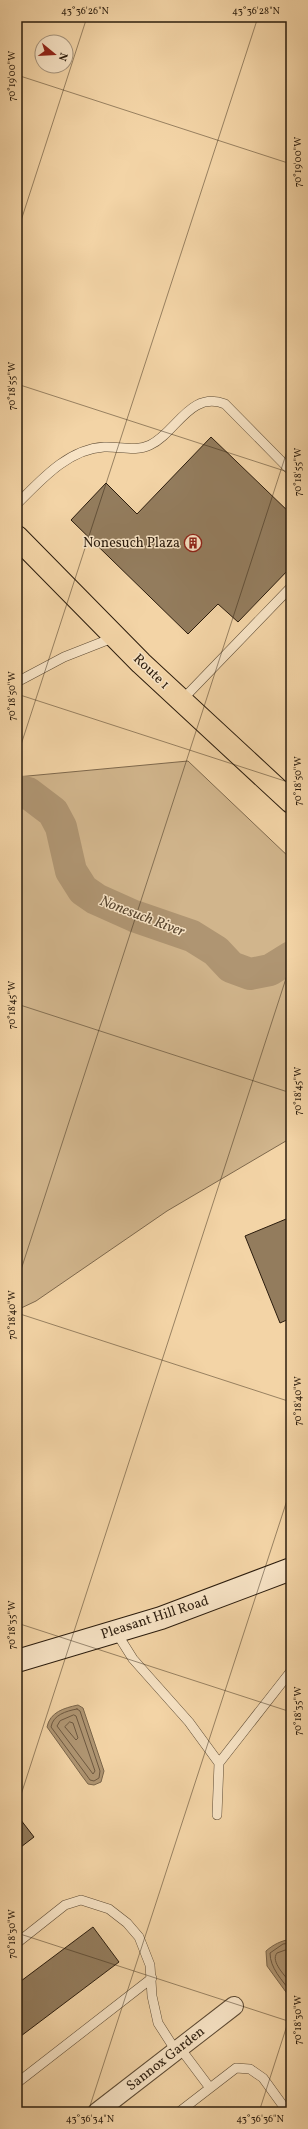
<svg xmlns="http://www.w3.org/2000/svg" width="308" height="2129" viewBox="0 0 308 2129" font-family="Vollkorn,serif">
<style>
.green{fill:#d1b58c;stroke:#7e684c}
.water{fill:#af9572;stroke:#7a654a}
.lines{fill:none;stroke-linecap:round;stroke-linejoin:round}
.shore{stroke:#6d5840;stroke-width:1}
.river{stroke:#af9572;stroke-width:32}
.building{fill:#937c5d;stroke:#2b1c0d}
.lane-casing{stroke:#5d4a33;stroke-width:10}
.street-casing{stroke:#5d4a33;stroke-width:20}
.secondary-casing{stroke:#2b1c0d;stroke-width:24}
.primary-casing{stroke:#2b1c0d;stroke-width:24}
.lane{stroke:#f7e3c5;stroke-width:9}
.street{stroke:#f7e3c5;stroke-width:18}
.secondary{stroke:#f7e3c5;stroke-width:22}
.primary{stroke:#f3d4a6;stroke-width:22}
.ticks{fill:none;stroke:#2b1c0d;stroke-width:1;stroke-opacity:0.45}
.labels{text-anchor:middle;dominant-baseline:central;stroke-width:3;stroke-linejoin:round;paint-order:stroke}
.poi-label{font-size:14px;fill:#2b1c0d;stroke:#f7e3c5;text-anchor:end}
.street-label{font-size:14px;fill:#2b1c0d;stroke:#f7e3c5}
.water-label{font-size:15px;font-style:italic;fill:#594630;stroke:#f7e3c5}
.neatline{fill:none;stroke:#2b1c0d;stroke-width:1.5}
.ticks-label{font-size:10px;text-anchor:middle;fill:#2b1c0d}
</style>
<rect width="100%" height="100%" fill="#f3d4a6"/>
<filter id="stains"><feTurbulence type="fractalNoise" baseFrequency=".005" numOctaves="4"/><feColorMatrix values="0 0 0 0 .2 0 0 0 0 .09 0 0 0 0 .02 0 0 0 .5 -.17"/></filter>
<radialGradient id="worn" r=".72"><stop offset=".6" stop-color="#630" stop-opacity="0"/><stop offset="1" stop-color="#630" stop-opacity=".3"/></radialGradient>
<path class="green" d="M188 761 291 859V1138L167 1211 36 1301 17 1310V777Z"/>
<path class="water" d="M78 1705 83 1708 104 1771 101 1782 94 1785 88 1784 82 1776 47 1727C50 1712 64 1708 78 1705Z
M291 1939V1999L267 1966 266 1951C274 1944 281 1941 291 1939Z"/>
<g class="lines">
<path class="shore" d="M77 1709 80 1711 100 1771 99 1778 94 1781 90 1780 85 1773 51 1727C53 1715 66 1711 77 1709Z
M74 1715 76 1716 95 1771 93 1774 57 1726 60 1721Z
M70 1722 73 1723 78 1738 76 1740 65 1727Z
M291 1943 283 1944 270 1953C270 1968 282 1980 291 1992
M291 1948 277 1953C270 1962 286 1976 291 1984"/>
<path class="river" d="M17 791 28 793 53 812 61 827 71 871 83 890 96 899 134 916 192 936 216 951 231 967 250 974 270 970 291 957"/>
</g>
<path class="building" d="M211 437 291 514V567L238 622 218 604 188 634 71 520 106 483 137 514Z
M291 1217V1318L280 1323 245 1236Z
M17 1815 34 1837 17 1850Z
M93 1927 119 1962 17 2039V1984Z"/>
<g class="lines">
<defs>
<path id="lane" d="M17 504C41 480 68 449 104 447 119 446 136 452 150 445 176 433 190 390 225 404L291 471
M17 682 64 657 115 637
M181 701 291 587
M116 1632 133 1659 189 1722 219 1763
M217 1815 219 1763 291 1671
M17 1943 65 1905 81 1900 109 1909 127 1923 139 1937 150 1965 152 1996 158 2023 176 2051
M180 2048 210 2088
M17 2083 152 1978
M179 2112 236 2068 250 2069 263 2078 284 2107"/>
<path id="street" d="M97 2112 234 2006"/>
<path id="secondary" d="M17 1661 161 1618 291 1569"/>
<path id="primary" d="M17 537 141 663 291 802"/>
</defs>
<use href="#lane" class="lane-casing"/>
<use href="#street" class="street-casing"/>
<use href="#secondary" class="secondary-casing"/>
<use href="#primary" class="primary-casing"/>
<use href="#lane" class="lane"/>
<use href="#street" class="street"/>
<use href="#secondary" class="secondary"/>
<use href="#primary" class="primary"/>
</g>
<path class="ticks" d="M17 75 291 164M17 233 87 17M17 384 291 473M17 694 291 783M17 757 258 17M17 1004 291 1093M17 1282 291 439M17 1313 291 1402M17 1623 291 1712M17 1807 291 963M17 1933 291 2022M88 2112 291 1488M259 2112 291 2013"/>
<defs>
<symbol id="building-ring" viewBox="-11 -11 22 22"><circle r="9.5" fill="#f7e3c5" stroke="#8f2418" stroke-width="1.5"/><path d="M-4-6H4V6H1V3H-1V6H-4ZM-2.5-4.3h1.7v1.8h-1.7ZM.8-4.3h1.7v1.8H.8ZM-2.5-1h1.7V.8h-1.7ZM.8-1h1.7V.8H.8Z" fill="#8f2418"/></symbol>
</defs>
<g fill-rule="evenodd">
<use href="#building-ring" x="183" y="533" width="20" height="20"/>
</g>
<g class="labels">
<g class="poi-label">
<text x="180" y="543">Nonesuch Plaza</text>
</g>
<g class="street-label">
<text transform="translate(151 672) rotate(44)">Route 1</text>
<text transform="translate(155 1618) rotate(-18)">Pleasant Hill Road</text>
<text transform="translate(166 2059) rotate(-38)">Sannox Garden</text>
</g>
<g class="water-label">
<text transform="translate(142 917) rotate(21)">Nonesuch River</text>
</g>
</g>
<rect width="308" height="2129" fill="none" stroke="#f3d4a6" stroke-width="44"/>
<g transform="translate(54 54) rotate(108)"><circle r="19" fill="#f7e3c5" stroke="#a5937b"/>
<path d="M0-3L7 15L0 10L-7 15Z" fill="#8f2418"/>
<text y="-6" font-size="11" font-weight="bold" text-anchor="middle" fill="#2b1c0d">N</text>
</g>
<rect x="22" y="22" width="264" height="2085" class="neatline"/>
<g class="ticks-label">
<text x="85" y="14">43°36'26"N</text>
<text x="256" y="14">43°36'28"N</text>
<text transform="translate(11 76) rotate(-90)" y="4">70°19'00"W</text>
<text transform="translate(297 162) rotate(-90)" y="4">70°19'00"W</text>
<text transform="translate(11 386) rotate(-90)" y="4">70°18'55"W</text>
<text transform="translate(297 472) rotate(-90)" y="4">70°18'55"W</text>
<text transform="translate(11 696) rotate(-90)" y="4">70°18'50"W</text>
<text transform="translate(297 781) rotate(-90)" y="4">70°18'50"W</text>
<text transform="translate(11 1005) rotate(-90)" y="4">70°18'45"W</text>
<text transform="translate(297 1091) rotate(-90)" y="4">70°18'45"W</text>
<text transform="translate(11 1315) rotate(-90)" y="4">70°18'40"W</text>
<text transform="translate(297 1401) rotate(-90)" y="4">70°18'40"W</text>
<text transform="translate(11 1625) rotate(-90)" y="4">70°18'35"W</text>
<text transform="translate(297 1711) rotate(-90)" y="4">70°18'35"W</text>
<text transform="translate(11 1934) rotate(-90)" y="4">70°18'30"W</text>
<text transform="translate(297 2020) rotate(-90)" y="4">70°18'30"W</text>
<text x="90" y="2122">43°36'34"N</text>
<text x="260" y="2122">43°36'36"N</text>
</g>
<rect width="100%" height="100%" filter="url(#stains)"/>
<rect width="100%" height="100%" fill="url(#worn)"/>
</svg>
